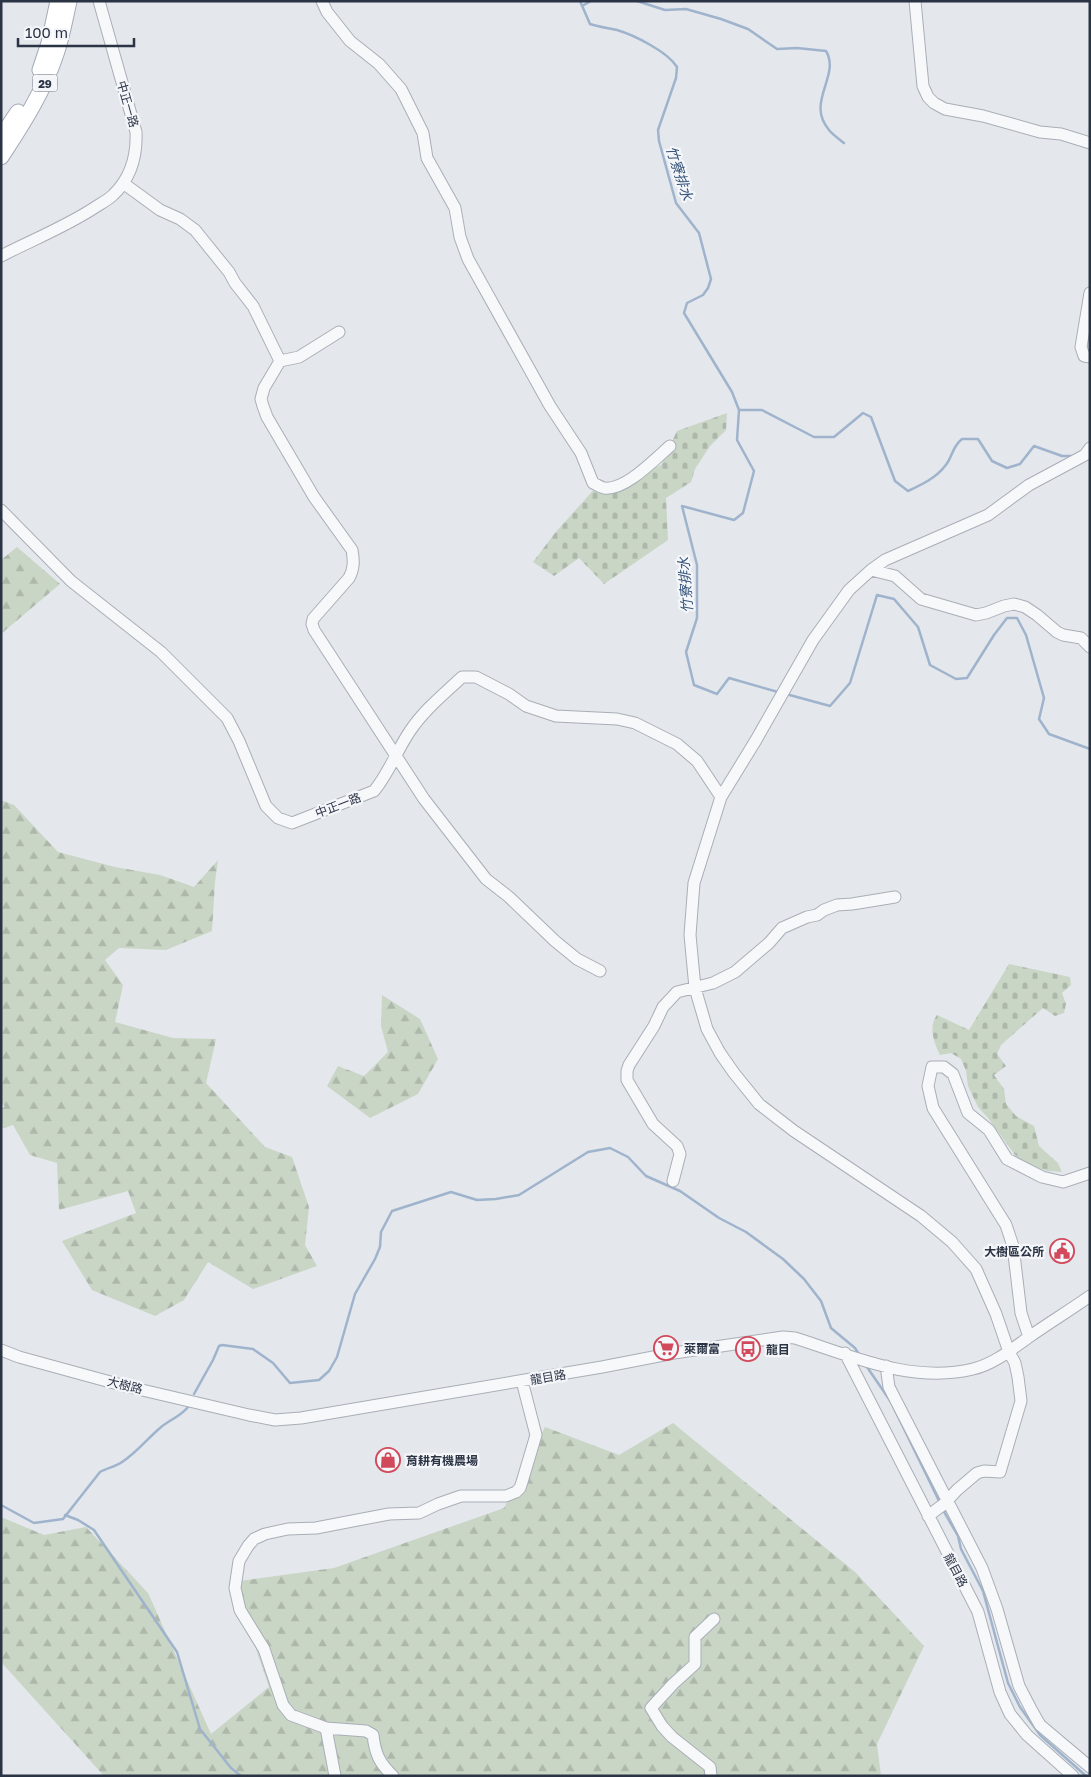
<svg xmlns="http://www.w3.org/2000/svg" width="1091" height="1777" viewBox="0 0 1091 1777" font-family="'Golos Text','Noto Sans TC',sans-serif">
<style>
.forest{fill:url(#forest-firs)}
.cemetery{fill:url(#cemetery-stones)}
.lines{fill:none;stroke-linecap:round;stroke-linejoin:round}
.stream{stroke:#9fb4cc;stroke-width:2.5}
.minor-casing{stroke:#a9aeb7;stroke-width:13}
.major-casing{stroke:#a3abb8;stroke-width:17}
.minor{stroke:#f7f8fa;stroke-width:11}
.major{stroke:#fff;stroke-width:15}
.labels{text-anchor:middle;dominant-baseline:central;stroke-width:4.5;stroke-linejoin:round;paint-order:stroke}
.shield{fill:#f4f6f9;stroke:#676e7b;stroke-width:1}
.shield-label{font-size:11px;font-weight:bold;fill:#2b3445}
.street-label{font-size:12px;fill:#2b3445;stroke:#f4f6f9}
.poi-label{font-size:12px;font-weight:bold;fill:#2b3445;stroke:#f4f6f9;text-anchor:start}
.water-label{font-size:14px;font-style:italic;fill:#34527a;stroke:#f4f6f9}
</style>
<defs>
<pattern id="forest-firs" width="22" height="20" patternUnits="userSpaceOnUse" patternTransform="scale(1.25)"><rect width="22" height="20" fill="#c9d6c5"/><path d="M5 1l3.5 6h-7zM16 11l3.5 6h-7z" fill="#adb8ab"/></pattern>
<pattern id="cemetery-stones" width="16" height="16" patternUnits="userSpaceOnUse" patternTransform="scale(1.25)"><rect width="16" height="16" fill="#c9d6c5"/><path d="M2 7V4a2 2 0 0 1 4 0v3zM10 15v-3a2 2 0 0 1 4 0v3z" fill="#adb8ab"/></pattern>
</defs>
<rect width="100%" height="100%" fill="#e4e7ec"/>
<path class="forest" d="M17 547 60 584 1 634V560Z
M1 800 14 805 58 852 115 867 160 875 194 887 218 860 215 882 212 931 166 950 119 948 105 960 123 985 115 1022 173 1038 216 1039 206 1083 265 1147 292 1157 309 1207 305 1245 317 1266 253 1289 208 1262 184 1300 155 1316 92 1290 62 1241 136 1213 128 1191 59 1210 57 1163 30 1155 13 1125 1 1129V1108L5 1107 1 1102Z
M382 995 420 1019 438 1059 418 1094 370 1118 327 1086 338 1066 364 1076 388 1052 381 1026Z
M673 1423 855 1572 924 1646 877 1744 881 1776H104L1 1662V1517L44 1535 86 1527 148 1593 211 1734 269 1687 233 1582 334 1568 504 1508 545 1427 619 1455Z"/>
<path class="cemetery" d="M727 413 726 430 710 446 695 469 691 482 666 498 668 540 604 584 579 558 554 576 533 562 555 533 597 486 626 481 661 465 677 431Z
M1009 964 1070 977 1071 985 1062 993 1066 1004 1064 1013 1055 1016 1043 1008 1001 1045 997 1054 1006 1066 994 1075 1004 1089 1006 1104 1016 1116 1034 1126 1039 1146 1058 1163 1062 1172 1048 1171 1030 1166 1015 1155 988 1118 978 1107 968 1086 966 1071 961 1059 951 1053 940 1055C934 1043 928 1026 937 1015L969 1030Z"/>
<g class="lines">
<path class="stream" d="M580 1 590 24C599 27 608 28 617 30 634 35 668 52 677 67L676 78 658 130 659 141 676 203 699 233 711 279 708 288 703 295 687 303 684 313 732 392 739 410 737 440 754 471 743 513 734 520 682 506 697 565V618L686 652 694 685 717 694 729 678 778 692
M637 1 665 10 686 9 721 19 748 29 777 49 797 48 826 51C841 76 805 102 829 130 833 135 839 139 844 143
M582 6 591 1
M739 410H762L814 437H834L863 413 871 417 895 481 908 491C921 485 936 478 945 466 953 457 951 448 962 439H978L992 461 1007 468 1020 464 1034 446 1062 456H1073
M786 694 830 706 850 683 877 595 894 599 918 627 930 665 956 679 967 678 994 635 1007 618H1017L1026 635 1044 698 1039 719 1049 734 1090 749
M867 1367 891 1402 940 1503
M194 1394 213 1360 219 1346 222 1345 253 1349 273 1363 290 1383 319 1380 329 1371 337 1357 355 1294 375 1259 380 1247 381 1232 392 1211 451 1192 477 1200 496 1199 519 1195 588 1152 610 1148 628 1157 646 1176 680 1191 719 1218 746 1232 783 1259 804 1279 821 1301 831 1328 855 1348 860 1356
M1 1505 34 1523 63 1519 100 1472C107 1468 115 1467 122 1462 136 1453 147 1439 160 1428 169 1420 180 1417 188 1407
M943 1510 958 1536 961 1549 983 1591 1008 1683 1020 1707 1040 1735 1086 1776
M65 1515 78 1520 94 1530 177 1652 200 1729 231 1768 241 1776"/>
<defs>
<path id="minor" d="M322 1 327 12 350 41 379 64 401 89 423 133 427 158 455 208 460 237 468 259 550 406 581 453 593 483C596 484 600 487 604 488 625 491 655 459 670 446
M915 1 923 86 928 97 934 103 945 109 983 116 1040 132 1061 134 1090 143
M123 183 160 210 180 219 195 230 229 272 235 283 253 306 280 361
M1 256C32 240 65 227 94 208 100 204 108 200 113 195 131 178 137 155 136 132L99 1
M1090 293 1081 347 1084 356 1090 357
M339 332 299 357 280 361 264 388 261 399 263 406 267 417 314 497 352 550C354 561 354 569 349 578L313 619 312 624 314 630 424 799 486 879 509 897 555 941 577 959 600 971
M1 510 71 581 161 652 227 718 239 741 266 806 278 818 292 823 374 791C389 773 397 750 410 731 424 710 444 694 462 677H476L509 694 526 706 556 716 617 719 635 723 677 744 697 761 721 797
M871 570 895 576 921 599 976 615 986 613 1004 606 1014 604 1025 607 1037 615 1057 632 1063 635 1081 638 1090 647
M673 1181 680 1154 677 1146 653 1124 627 1080V1071L629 1065 654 1026 663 1007 677 992 713 983 735 972 769 943 782 928 807 917 817 915 824 910 837 905 852 904 895 897
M1029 1337 1021 1313 1013 1246 1006 1225 933 1108 928 1086 932 1067H944L953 1074 968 1113 989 1130 1007 1159 1042 1177 1063 1182 1090 1173
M1 1350 19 1357 125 1386 249 1415 275 1420 301 1418 602 1367 674 1353 783 1337 795 1338C852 1356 912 1384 973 1369 994 1364 1012 1349 1029 1337 1049 1323 1070 1310 1090 1296
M845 1353 978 1612 1000 1692 1010 1714 1027 1735 1073 1776
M886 1366 889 1387 982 1568 997 1609 1019 1686 1032 1711 1040 1725 1090 1767
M928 1516 944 1504 957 1490 977 1473 984 1471 1000 1472 1021 1401 1018 1377 1015 1363 1009 1352 996 1314 976 1269 952 1242 921 1216 794 1131 759 1104 734 1073 720 1053 707 1029 695 988 690 935 694 883 721 797 756 740 813 640 849 590 871 570 885 560 988 515 1029 485 1085 455 1090 448
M326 1728 366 1731 373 1735C375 1753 379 1763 393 1776
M335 1776 326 1728 291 1715 283 1705 264 1649 240 1610 235 1588 239 1561 248 1546 254 1539 265 1534 288 1529 316 1528 389 1514 419 1513 438 1504 461 1496H506L516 1492 520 1488 522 1482 536 1435 522 1381
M711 1776 710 1767 672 1737 662 1726 651 1708 673 1684 695 1664V1637L714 1619"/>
<path id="major" d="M40 70 49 43 58 1
M1 137 18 112
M1 157C22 125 44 91 56 54 62 37 65 19 69 1"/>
</defs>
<use href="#minor" class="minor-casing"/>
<use href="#major" class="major-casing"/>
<use href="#minor" class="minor"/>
<use href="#major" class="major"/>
</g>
<defs>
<symbol id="civic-ring" viewBox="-11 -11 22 22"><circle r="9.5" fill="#f4f6f9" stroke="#d1495b" stroke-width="1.5"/><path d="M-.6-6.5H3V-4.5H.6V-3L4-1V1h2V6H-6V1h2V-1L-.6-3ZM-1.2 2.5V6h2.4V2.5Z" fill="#d1495b"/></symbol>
<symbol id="supermarket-ring" viewBox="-11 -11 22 22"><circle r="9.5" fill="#f4f6f9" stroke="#d1495b" stroke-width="1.5"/><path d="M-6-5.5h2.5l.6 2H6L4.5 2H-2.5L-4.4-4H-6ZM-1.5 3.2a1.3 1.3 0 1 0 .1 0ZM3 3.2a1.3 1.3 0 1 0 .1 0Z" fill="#d1495b"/></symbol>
<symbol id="bus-ring" viewBox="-11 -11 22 22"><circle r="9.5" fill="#f4f6f9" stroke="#d1495b" stroke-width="1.5"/><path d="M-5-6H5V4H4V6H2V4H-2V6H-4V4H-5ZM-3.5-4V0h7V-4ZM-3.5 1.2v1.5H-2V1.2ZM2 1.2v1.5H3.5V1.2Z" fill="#d1495b"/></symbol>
<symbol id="shop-ring" viewBox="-11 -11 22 22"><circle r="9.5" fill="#f4f6f9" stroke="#d1495b" stroke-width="1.5"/><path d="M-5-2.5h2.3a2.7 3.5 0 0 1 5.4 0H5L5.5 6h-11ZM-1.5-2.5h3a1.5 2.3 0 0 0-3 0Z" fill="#d1495b"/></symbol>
</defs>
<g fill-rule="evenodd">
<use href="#civic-ring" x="1048" y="1237" width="28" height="28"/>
<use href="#supermarket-ring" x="652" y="1334" width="28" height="28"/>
<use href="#bus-ring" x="734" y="1335" width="28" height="28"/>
<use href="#shop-ring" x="374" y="1446" width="28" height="28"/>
</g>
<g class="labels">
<rect class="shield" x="32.5" y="74.5" width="25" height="17" rx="4"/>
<g class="shield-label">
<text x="45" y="83">29</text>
</g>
<g class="street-label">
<text transform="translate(128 104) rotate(74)">中正一路</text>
<text transform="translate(338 805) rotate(-21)">中正一路</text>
<text transform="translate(548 1377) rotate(-10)">龍目路</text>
<text transform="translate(125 1385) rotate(14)">大樹路</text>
<text transform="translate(956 1570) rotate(62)">龍目路</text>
</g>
<g class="poi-label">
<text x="1044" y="1251" text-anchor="end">大樹區公所</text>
<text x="684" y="1348">萊爾富</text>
<text x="766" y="1349">龍目</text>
<text x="406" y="1460">育耕有機農場</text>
</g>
<g class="water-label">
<text transform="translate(680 173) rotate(72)">竹寮排水</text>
<text transform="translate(685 585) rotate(-94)">竹寮排水</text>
</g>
</g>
<rect width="1091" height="1777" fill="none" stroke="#2b3445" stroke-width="5"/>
<path d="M18 38v8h116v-8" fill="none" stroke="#2b3445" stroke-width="2.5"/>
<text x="25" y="38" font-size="15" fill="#2b3445" stroke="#f4f6f9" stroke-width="4" paint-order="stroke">100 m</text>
</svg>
